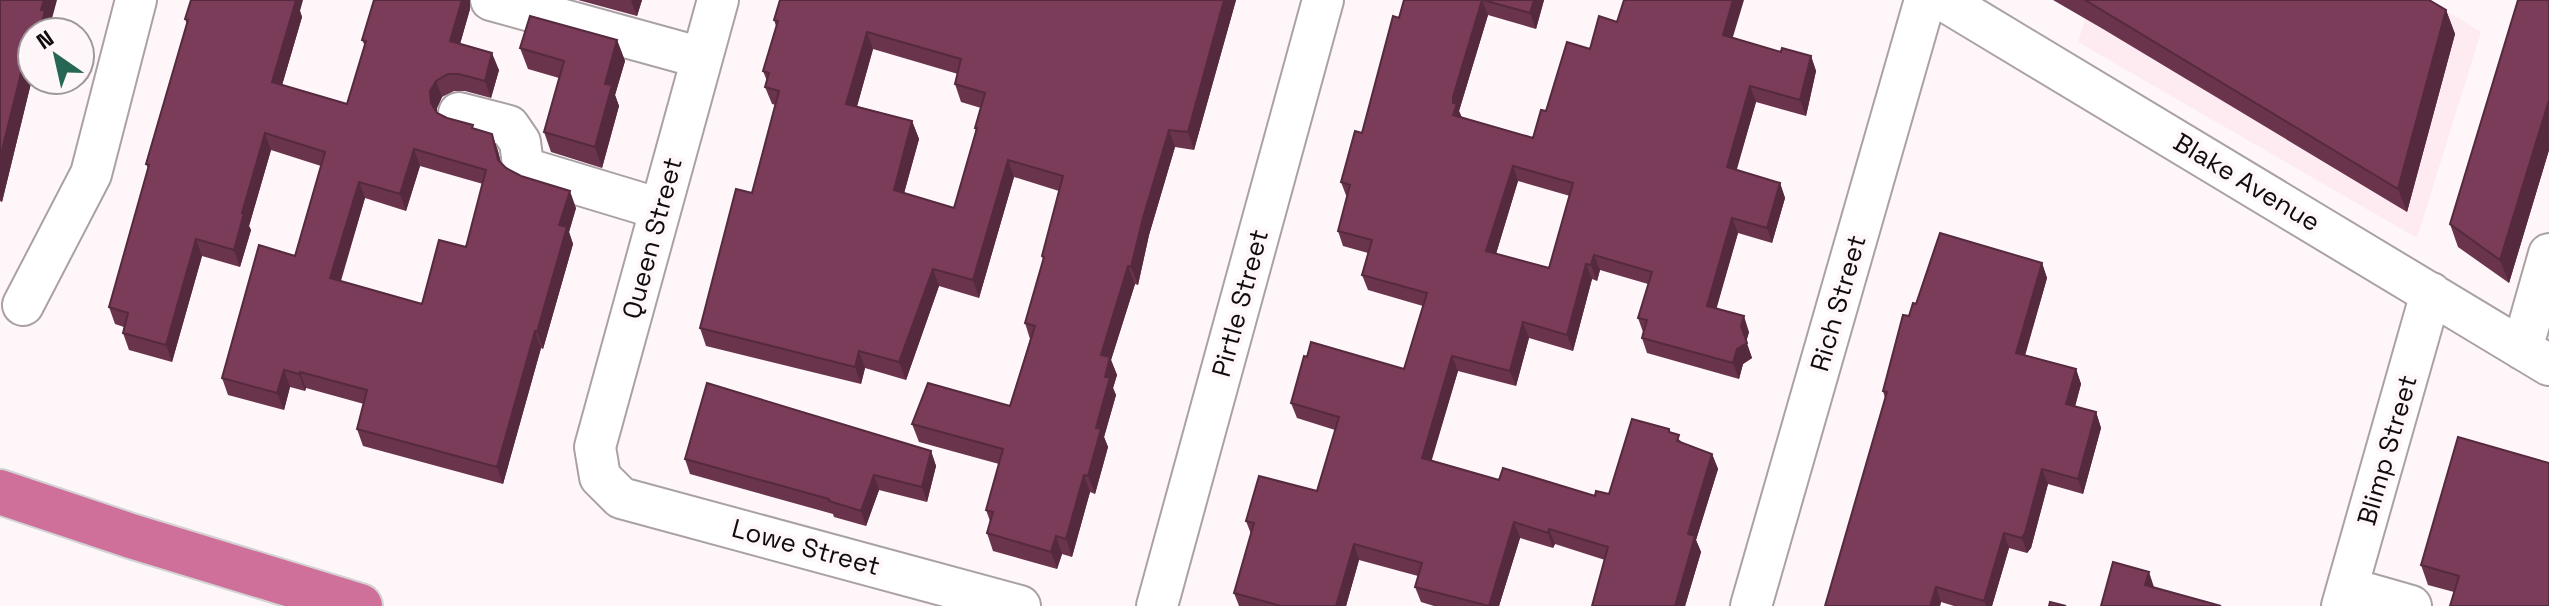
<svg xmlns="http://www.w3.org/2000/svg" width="2549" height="606" viewBox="0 0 2549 606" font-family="'Space Grotesk',sans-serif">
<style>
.built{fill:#feebf2}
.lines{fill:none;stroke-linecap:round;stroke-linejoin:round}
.minor-casing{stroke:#aaa1a4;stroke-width:44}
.highway-casing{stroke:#d4d3d4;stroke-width:48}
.minor{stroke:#fff;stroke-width:40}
.highway{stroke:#ce709a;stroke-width:44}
.wall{fill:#6a344d;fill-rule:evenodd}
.shaded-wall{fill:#562a3e}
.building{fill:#7b3c59;stroke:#562a3e;stroke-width:2;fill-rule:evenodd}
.labels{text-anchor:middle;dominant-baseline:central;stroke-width:8;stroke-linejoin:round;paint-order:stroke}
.street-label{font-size:26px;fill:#100c0e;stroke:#fef6f9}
</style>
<rect width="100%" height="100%" fill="#fef6f9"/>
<path class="built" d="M2091 0H2428L2481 32 2417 238 2078 42Z"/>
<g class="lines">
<defs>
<path id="minor" d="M491 0 702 58
M718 0 595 447 600 477 621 498 1020 606
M1943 0 2549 365
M459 113 509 126 520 142 523 165 534 171 660 209
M23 305 91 174 136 0
M2522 349 2549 254
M2348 588 2411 606
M1157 606 1323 0
M1751 606 1925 0
M2342 606 2431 293"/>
<path id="highway" d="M0 492 131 536 360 606"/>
</defs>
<use href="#minor" class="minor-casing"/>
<use href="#highway" class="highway-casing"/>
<use href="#minor" class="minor"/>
<use href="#highway" class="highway"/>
</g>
<path class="wall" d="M0 0 50 26 32 32V79L2 202 0 201Z
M374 0H470V9L460 44 499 70 491 98 465 91H454L442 97 437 108V112L447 118 474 129 492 134 498 151 501 163 506 168 576 208 569 232 573 244 543 349 541 348 503 484 363 446 357 429 364 404 306 388 305 391 290 387 284 410 228 395 222 378 295 256 321 166 271 150 249 226 251 230 240 267 202 256 172 362 129 350 123 333 124 327 115 324 109 307 148 168 146 164 187 24 185 19 300 11 302 17 282 85 347 104 365 46 362 40ZM420 166 483 184 466 247 422 304 341 281 365 198 406 211Z
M578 0H642L637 16Z
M780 0H1236L1194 150 1175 147 1149 235 1138 285 1135 284 1111 360 1117 375 1113 388 1116 395 1104 437 1108 447 1095 494 1090 492 1072 557 1062 554 1057 569 993 551 987 533 990 521 986 510 999 464 919 442 912 424 1010 406 1030 339 1025 323 1043 260 1042 256 1059 191 1014 177 979 298 939 286 906 380 865 368 861 384 706 346 700 328 752 193 776 105 772 104 765 87 767 81 763 71 776 26 774 20ZM873 49 958 74 955 84 961 102 981 108 975 128 976 132 954 208 904 193 919 139 912 121 857 106Z
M1404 0H1544L1536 29 1488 15 1459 111 1462 118 1533 138 1546 111 1590 49 1617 22 1732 37 1781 52 1811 56 1816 71 1806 116 1756 102 1736 170 1780 183 1785 198 1772 243 1738 233 1716 308 1749 332 1746 342 1752 358 1743 364 1739 379 1647 353 1642 338 1643 332 1638 318 1648 284 1600 270 1597 281 1592 279 1573 351 1529 338 1516 386 1458 371 1431 460 1499 480 1595 496 1609 494 1669 429 1670 432 1682 442 1712 454 1718 469 1696 540 1701 552 1685 606H1592L1605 560 1555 544 1553 548 1520 538 1499 606H1434L1421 602 1415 587 1418 576 1359 560 1346 606H1239L1234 593 1251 534 1246 521 1317 491 1335 430 1297 418 1291 403 1404 369 1423 306 1368 290 1362 275 1368 253 1343 246 1338 231 1347 198 1341 182 1362 133ZM1518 181 1570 196 1549 268 1496 254Z
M2053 0H2429L2446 10 2455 34 2407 212 2103 29Z
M2549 0V150L2509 283 2458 247 2450 224Z
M617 40 625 61 615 95 619 106 602 168 551 152 544 132 559 78 528 69 520 48Z
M2042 263 2047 278 2025 356 2076 369 2081 384 2075 407 2096 412 2101 428 2083 494 2048 484 2031 548 2027 553 2009 548 1992 606H1954L1941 602 1940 606H1825L1885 398 1883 391 1909 316 1916 304Z
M931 451 936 466 927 502 879 490 866 526 834 517 833 514 690 474 685 459Z
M2549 463 2454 592 2428 585 2421 565Z"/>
<path class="shaded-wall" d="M44 0H57L50 26 52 32H39L41 10Z
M292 0H303L300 11 302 17 278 99 272 82Z
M462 0H470V9L456 58 450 41Z
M631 0H642L637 16Z
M1224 0H1236L1194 150 1188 132Z
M1482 0 1488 15 1459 111 1463 120 1453 115V97Z
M1534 0H1544L1536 29 1530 13Z
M1733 0H1744L1729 50 1723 35Z
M2446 10 2455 34 2407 212 2398 189Z
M867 32 873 49 853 121 846 104Z
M617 40 625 61 615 95 619 106 602 168 595 147 605 84Z
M492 53 499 70 491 98 485 81Z
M1811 56 1816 71 1806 116 1800 100Z
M25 57 32 76V79L2 202 0 197V158Z
M436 81 442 97 437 108V120L431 103 430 91Z
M1750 86 1756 102 1733 183 1727 167Z
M2549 100V150L2509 283 2500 260Z
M912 121 919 139 900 208 894 190Z
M1169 130 1175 147 1149 235 1138 285 1131 267 1143 218Z
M265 133 271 150 249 226 251 230 240 267 234 250 242 213Z
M492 134 498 151 504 177 498 160Z
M414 149 420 166 406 211 400 194Z
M1008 160 1014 177 979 298 973 280Z
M1513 166 1518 181 1492 267 1486 251Z
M359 182 365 198 336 295 330 278Z
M1780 183 1785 198 1772 243 1767 228Z
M570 191 576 208 569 232 573 244 543 349 537 332 559 225Z
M1732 218 1738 233 1713 321 1707 306Z
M196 239 202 256 172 362 166 345Z
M1594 255 1600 270 1597 281 1591 265Z
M2042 263 2047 278 2021 368 2016 353Z
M1586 264 1592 279 1573 351 1567 335Z
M1128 266 1135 284 1111 360 1117 375 1113 388 1116 395 1104 437 1108 447 1095 494 1088 476 1096 428 1101 355Z
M933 269 939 286 906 380 899 362Z
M1744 316 1749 332 1746 342 1741 326Z
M1523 322 1529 338 1516 386 1510 371Z
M535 331 541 348 503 484 497 467Z
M1747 343 1752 358 1743 364 1739 379 1733 363 1737 349Z
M859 351 865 368 861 384 855 367Z
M1452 356 1458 371 1428 473 1422 458Z
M2076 369 2081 384 2071 420 2066 404Z
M284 370 290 387 284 410 277 393Z
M300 372 306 388 305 391 299 374Z
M2096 412 2101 428 2083 494 2078 479Z
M931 451 936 466 927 502 922 487Z
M1712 454 1718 469 1696 540 1701 552 1685 606H1675L1688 534Z
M2042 469 2048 484 2031 548 2027 553 2022 538Z
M874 475 879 490 866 526 861 511Z
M1084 475 1090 492 1072 557 1066 539Z
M1514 522 1520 538 1499 606H1489Z
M1549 529 1555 544 1553 548 1548 533Z
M2004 533 2009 548 1992 606H1986L1984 601Z
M1056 536 1062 554 1057 569 1051 552Z
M1354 544 1359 560 1346 606H1336Z
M2149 572 2155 590 2145 585Z
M1936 587 1941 602 1940 606H1930Z"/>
<path class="building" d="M0 0H44L41 10 45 11 39 32H32V55L31 58 25 57 0 158Z
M191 0H296L272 82 347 104 366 41 362 40 374 0H462L450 41 492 53 485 81 459 74H448L436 81 430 91 431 103 437 113 447 118 473 125 472 128 492 134 498 160 506 168 521 176 570 191 559 225 567 227 537 332 535 331 497 467 357 429 367 390 300 372 299 374 284 370 277 393 222 378 259 245 295 256 325 152 265 133 242 213H244L234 250 196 239 166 345 123 333 128 313 109 307 149 165 146 164 188 20 185 19ZM414 149 486 170 466 247 439 240 422 304 330 278 359 182 400 194Z
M780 0H1224L1188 132 1169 130 1143 218 1131 267 1128 266 1101 355 1110 357 1105 377H1110L1096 428 1101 429 1088 476 1084 475 1066 539 1056 536 1051 552 987 533 993 512 986 510 1003 449 912 424 928 383 1010 406 1035 326 1025 323 1044 257 1042 256 1063 176 1008 160 973 280 933 269 899 362 859 351 855 367 700 328 736 189 752 193 779 91 765 87 769 73 763 71 778 21 774 20ZM867 32 961 59 955 84 985 93 975 128H977L954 208 894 190 912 121 846 104Z
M1404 0H1482L1453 97V103L1457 104 1453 115 1533 138 1541 110 1546 111 1567 42 1590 49 1599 16 1617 22 1624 0H1733L1723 35 1781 52 1782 48 1811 56 1800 100 1750 86 1727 167 1780 183 1767 228 1732 218 1707 306 1744 316 1741 326 1747 343 1737 349 1733 363 1642 338 1647 320 1638 318 1652 272 1594 255 1591 265 1586 264 1567 335 1523 322 1510 371 1452 356 1422 458 1499 480 1503 468 1595 496 1596 491 1609 494 1632 419 1669 429V432L1679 435 1677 441 1712 454 1688 534 1695 536 1675 606H1592L1608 547 1549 529 1548 533 1514 522 1489 606 1415 587 1422 563 1354 544 1336 606H1281L1234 593 1254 523 1246 521 1259 476 1317 491 1339 417 1291 403 1304 356 1307 357 1311 342 1404 369 1427 293 1362 275 1372 240 1338 231 1350 185 1341 182 1355 131 1362 133 1393 16 1399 18ZM1513 166 1573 183 1549 268 1486 251Z
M1483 0H1534L1530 13Z
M2085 0H2429L2446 10 2398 189Z
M2518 0H2549V100L2500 260 2450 224Z
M530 16 617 40 605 84 612 85 595 147 544 132 564 61 520 48Z
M1940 233 2042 263 2016 353 2076 369 2066 404 2096 412 2078 479 2042 469 2025 533 2022 538 2004 533 1984 601 1936 587 1930 606H1825L1887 392 1883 391 1903 315 1909 316 1913 303 1916 304Z
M707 383 931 451 922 487 874 475 861 511 829 501V499L685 459Z
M2458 437 2549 463V606H2450L2459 576 2421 565Z
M2113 562 2149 572 2145 585 2221 606H2101Z
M2050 602 2066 606H2049Z"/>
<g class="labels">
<g class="street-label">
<text transform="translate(2247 182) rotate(31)">Blake Avenue</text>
<text transform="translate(652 238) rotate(-75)">Queen Street</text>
<text transform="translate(1240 303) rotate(-75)">Pirtle Street</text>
<text transform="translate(1838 303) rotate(-74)">Rich Street</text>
<text transform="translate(2387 450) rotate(-74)">Blimp Street</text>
<text transform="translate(806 547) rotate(15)">Lowe Street</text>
</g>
</g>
<g transform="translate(56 56) rotate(326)"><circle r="38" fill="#fef6f9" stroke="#9f989b" stroke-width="2"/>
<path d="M0-6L14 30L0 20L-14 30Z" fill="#266654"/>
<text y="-12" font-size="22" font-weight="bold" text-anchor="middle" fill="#100c0e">N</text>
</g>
</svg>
